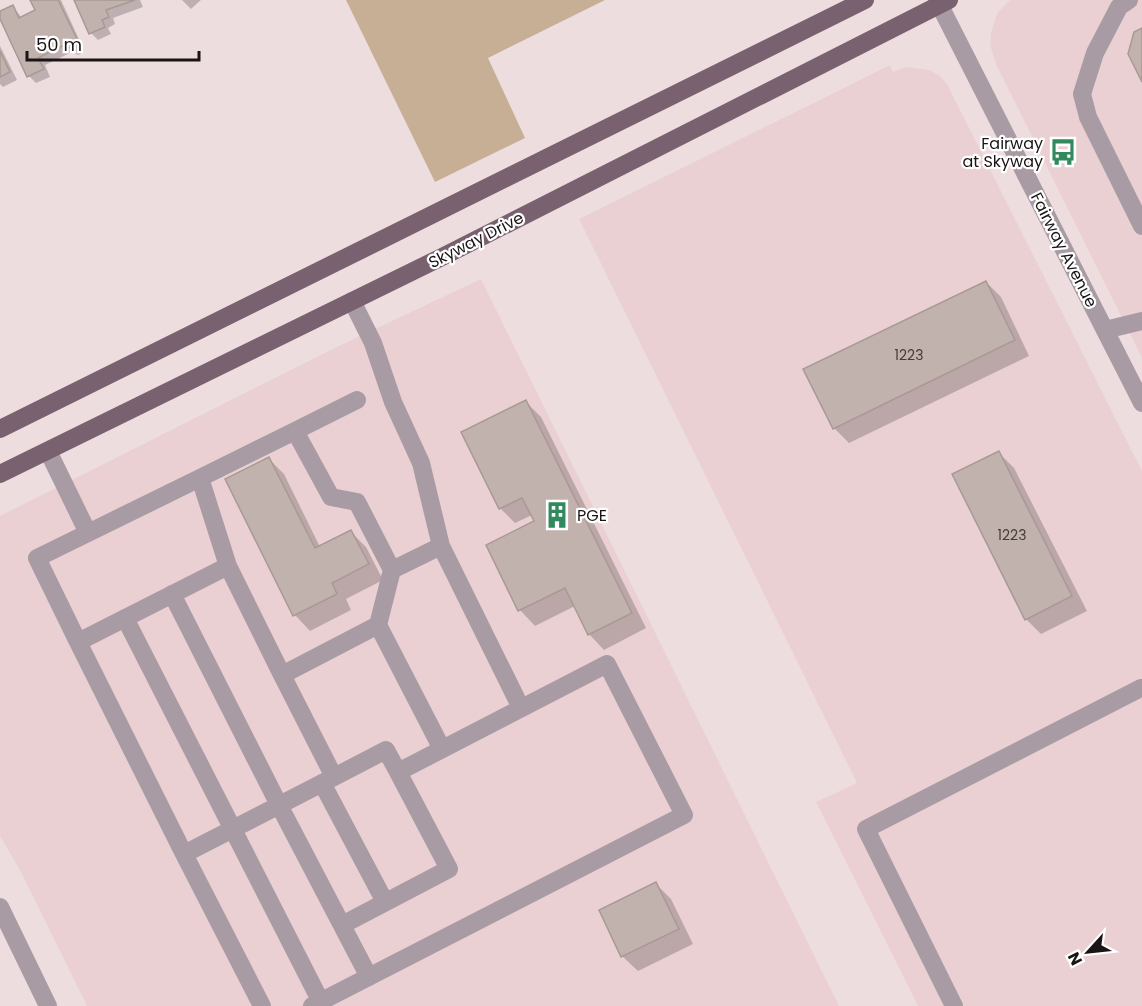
<svg xmlns="http://www.w3.org/2000/svg" width="1142" height="1006" viewBox="0 0 1142 1006" font-family="Poppins,sans-serif">
<style>
.built{fill:#ead0d3}
.green{fill:#c6af95}
.shadow{fill:#0003}
.building{fill:#c2b2ad;stroke:#a89994;stroke-width:1.5}
.lines{fill:none;stroke-linecap:round;stroke-linejoin:round}
.minor{stroke:#a99ba4;stroke-width:18}
.major{stroke:#796170;stroke-width:18}
.labels{text-anchor:middle;dominant-baseline:central;stroke-width:4.5;stroke-linejoin:round;paint-order:stroke}
.number-label{font-size:14px;fill:#443c3b}
.poi-label{font-size:16px;fill:#1a1415;stroke:#fff;text-anchor:end}
.street-label{font-size:16px;fill:#1a1415;stroke:#fff}
</style>
<rect width="100%" height="100%" fill="#eedddf"/>
<path class="built" d="M1010 0H1142V358L997 66 990 45 991 32 998 12Z
M890 65 893 72 906 67 929 70 939 75 947 84 1142 471V1006H918L816 802 857 783 579 219Z
M481 279 839 1006H87L21 872 0 836V516L337 347Z"/>
<path class="green" d="M346 0H605L488 58 525 138 435 182Z"/>
<path class="shadow" d="M31 0H61L83 48 82 53 78 55 72 52 45 65 50 77 36 83 29 76 0 16V13L13 7 22 18 37 11Z
M75 0H140L143 7 113 18 115 24 108 28 111 34 98 40 91 33Z
M182 0H201L191 9Z
M0 46 17 80 3 87 0 84Z
M986 282 1001 297 1029 356 849 443 834 428Z
M526 402 541 417 646 628 604 650 589 634 575 606 535 626 520 610 488 545 536 522 532 515 515 523 500 508Z
M999 453 1014 468 1087 611 1041 634 1026 619Z
M269 459 284 474 320 547 351 532 366 547 383 580 346 599 351 610 310 631 295 615 227 480Z
M656 884 671 899 693 944 638 971 622 956Z"/>
<path class="building" d="M30 0H58L77 39 75 45 69 48 64 45 38 58 44 69 27 77 0 19V11L13 5 19 18 35 10Z
M74 0H135L106 10 109 17 102 20 105 27 89 34Z
M1142 28V82L1128 54 1134 32Z
M0 51 10 72 0 77Z
M986 281 1015 340 833 429 803 369Z
M526 400 632 613 588 635 565 588 518 611 486 545 534 521 522 498 499 509 461 432Z
M999 451 1072 596 1025 620 952 474Z
M269 457 315 548 351 530 369 564 332 583 337 594 293 616 225 479Z
M656 882 679 929 621 957 599 910Z"/>
<g class="lines">
<path class="minor" d="M937 0 1142 403
M1129 0 1119 7 1095 53 1082 94 1088 117 1142 226
M352 301 373 343 393 402 421 463 441 546 521 708
M1105 330 1142 321
M295 431 357 400
M48 451 88 533 200 478
M228 566 200 478 295 431 331 497 357 502 392 570 378 625
M392 570 441 546
M172 594 279 805 369 977
M125 618 321 1002
M78 642 37 558 88 533
M334 777 386 750 398 772
M322 783 385 902
M184 854 78 642 228 566 282 675
M0 907 48 1006
M262 1006 184 854 334 777 282 675 378 625 442 749
M312 1006 684 815 607 664 398 772 449 869 342 925
M954 1006 866 829 1141 688"/>
<path class="major" d="M0 429 865 0
M0 474 442 257 949 0"/>
</g>
<defs>
<symbol id="bus-bare" viewBox="-9 -9 18 18"><path d="M-5-6H5V4H4V6H2V4H-2V6H-4V4H-5ZM-3.5-4V0h7V-4ZM-3.5 1.2v1.5H-2V1.2ZM2 1.2v1.5H3.5V1.2Z" fill="#31895d" stroke="#fff" stroke-width="2.5" paint-order="stroke"/></symbol>
<symbol id="building-bare" viewBox="-9 -9 18 18"><path d="M-4-6H4V6H1V3H-1V6H-4ZM-2.5-4.3h1.7v1.8h-1.7ZM.8-4.3h1.7v1.8H.8ZM-2.5-1h1.7V.8h-1.7ZM.8-1h1.7V.8H.8Z" fill="#31895d" stroke="#fff" stroke-width="2.5" paint-order="stroke"/></symbol>
</defs>
<g fill-rule="evenodd">
<use href="#bus-bare" x="1044" y="133" width="38" height="38"/>
<use href="#building-bare" x="538" y="496" width="38" height="38"/>
</g>
<g class="labels">
<g class="number-label">
<text x="909" y="355">1223</text>
<text x="1012" y="535">1223</text>
</g>
<g class="poi-label">
<text x="1043" y="143">Fairway<tspan x="1043" dy="18">at Skyway</tspan></text>
<text x="577" y="515" text-anchor="start">PGE</text>
</g>
<g class="street-label">
<text transform="translate(476 240) rotate(-27)">Skyway Drive</text>
<text transform="translate(1064 250) rotate(63)">Fairway Avenue</text>
</g>
</g>
<g transform="translate(1088 952) rotate(243)" stroke="#ffffff" stroke-width="4.5" paint-order="stroke">
<path d="M0-4.5L10 22L0 15L-10 22Z" fill="#1a1415"/>
<text y="-9" font-size="16" font-weight="bold" text-anchor="middle" fill="#1a1415">N</text>
</g>
<path d="M27 51v9h172v-9" fill="none" stroke="#1a1415" stroke-width="3"/>
<text x="36" y="51" font-size="18" fill="#1a1415" stroke="#ffffff" stroke-width="4.5" paint-order="stroke">50 m</text>
</svg>
